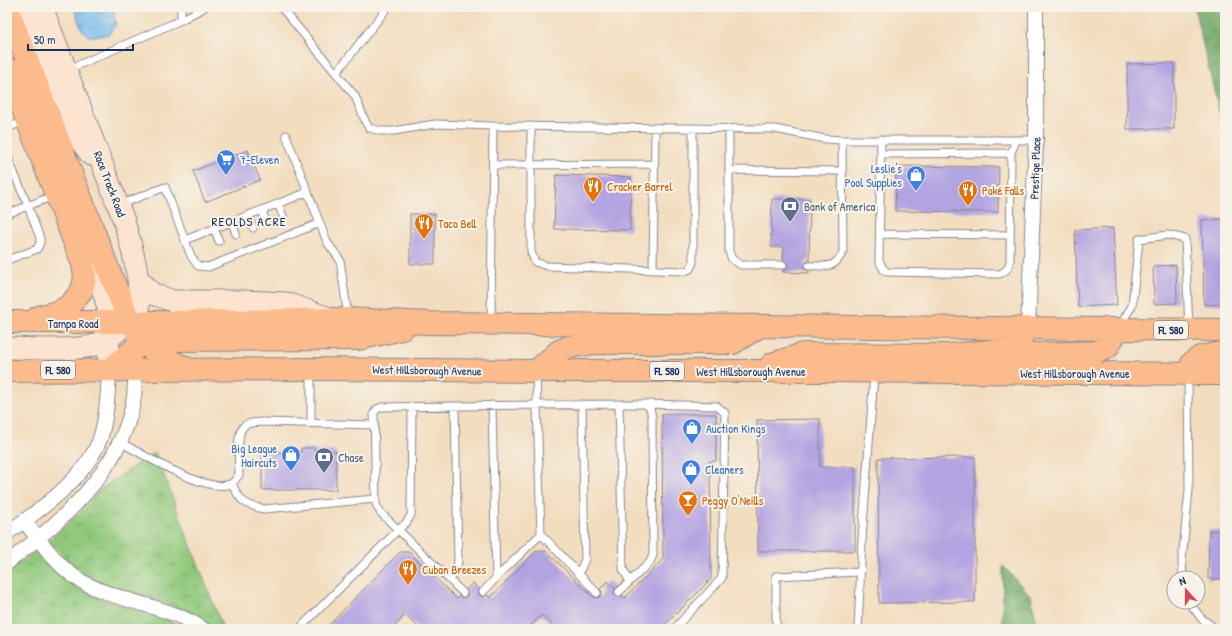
<svg xmlns="http://www.w3.org/2000/svg" width="1232" height="636" viewBox="0 0 1232 636" font-family="'Patrick Hand',sans-serif">
<style>
.grass{fill:url(#grass-tufts);stroke:#567c6d}
.forest{fill:url(#forest-crowns);stroke:#486e65}
.water{fill:url(#water-waves);stroke:#4a77a6}
.building{fill:#b2a3e1}
.lines{fill:none;stroke-linecap:round;stroke-linejoin:round}
.service-casing{stroke:#87868e;stroke-width:9}
.minor-casing{stroke:#87868e;stroke-width:16}
.secondary-casing{stroke:#87868e;stroke-width:23}
.primary-casing{stroke:#87868e;stroke-width:24}
.service{stroke:#fff;stroke-width:7}
.minor{stroke:#fff;stroke-width:14}
.secondary{stroke:#fde4d1;stroke-width:21}
.primary{stroke:#fbbb8c;stroke-width:22}
.labels{text-anchor:middle;dominant-baseline:central;stroke-width:4;stroke-linejoin:round;paint-order:stroke}
.shield{fill:#f7f3e8;stroke:#5d6a87;stroke-width:1}
.shield-label{font-size:11px;font-weight:bold;fill:#1b2f5e}
.shop-label{font-size:12px;fill:#366cbe;stroke:#f7f3e8;text-anchor:start}
.street-label{font-size:12px;fill:#1b2f5e;stroke:#f7f3e8}
.food-label{font-size:12px;fill:#c56008;stroke:#f7f3e8;text-anchor:start}
.service-label{font-size:12px;fill:#4e5e75;stroke:#f7f3e8;text-anchor:start}
.neighbourhood-label{font-size:13px;letter-spacing:1px;fill:#1b2f5e;stroke:#f7f3e8}
</style>
<defs>
<pattern id="grass-tufts" width="24" height="20" patternUnits="userSpaceOnUse"><rect width="24" height="20" fill="#91c97c"/><path d="M3 7l-1-3M5 7V3M7 7l1-3M15 17l-1-3M17 17v-4M19 17l1-3" fill="none" stroke="#76a469"/></pattern>
<pattern id="forest-crowns" width="20" height="18" patternUnits="userSpaceOnUse"><rect width="20" height="18" fill="#74ad6c"/><path d="M2 6a3 3 0 1 1 6 0M12 15a3 3 0 1 1 6 0" fill="none" stroke="#5e8d5c"/></pattern>
<pattern id="water-waves" width="16" height="10" patternUnits="userSpaceOnUse"><rect width="16" height="10" fill="#78bfef"/><path d="M0 5q4-4 8 0t8 0" fill="none" stroke="#629cc5"/></pattern>
</defs>
<rect width="100%" height="100%" fill="#f7f3e8"/>
<filter id="ink" filterUnits="userSpaceOnUse"><feTurbulence type="fractalNoise" baseFrequency=".025" numOctaves="2"/><feDisplacementMap in="SourceGraphic" scale="8" xChannelSelector="R" yChannelSelector="G"/><feConvolveMatrix kernelMatrix="1 2 1 2 8 2 1 2 1" color-interpolation-filters="sRGB"/></filter>
<filter id="wash" filterUnits="userSpaceOnUse"><feTurbulence type="fractalNoise" baseFrequency=".012" numOctaves="4" result="noise"/><feDisplacementMap in="SourceGraphic" scale="16" xChannelSelector="R" yChannelSelector="G"/><feGaussianBlur stdDeviation="0.9" result="paint"/><feColorMatrix in="noise" values="0 0 0 0 0 0 0 0 0 0 0 0 0 0 0 0 0 1.4 0 .05"/><feComposite in="paint" operator="in"/></filter>
<g filter="url(#wash)">
<rect width="100%" height="100%" fill="#f3ddbf"/>
<path class="grass" d="M155 452 223 629H216L194 614 153 598 104 584 83 574 64 557 49 540 80 513 101 489Z
M38 549 55 569 77 588 101 599 151 614 190 629H7V573Z"/>
<path class="forest" d="M1194 7H1225V136Z
M1003 566 1031 596 1038 629H1002Z"/>
<path class="water" d="M74 7H113L116 24 109 34C81 42 82 30 74 7Z"/>
<g id="blocks">
<path class="building" d="M1174 63V129H1127V64Z
M248 150 260 180 205 202 193 171Z
M896 166 999 167 998 212 895 211Z
M556 175 631 177 630 230 554 229Z
M772 199H810L809 261 806 262 804 266 805 269 809 271V273L783 272V270L786 269 788 265 787 262 783 260 784 247H771Z
M410 214H435V264H410Z
M1225 219V304L1204 305 1202 220Z
M1113 228 1117 305 1078 307 1075 230Z
M1176 265 1177 303 1154 304 1153 266Z
M662 414H716V461H710L711 579 661 629H556L542 615 527 629H420L405 615 392 629H325L400 552H409L457 599 459 596 462 598 466 597 468 594 466 589 473 583 479 589 478 591 479 595 482 597 487 595 490 598 536 551H546L593 597 598 598 601 596 602 592 600 589 608 581 615 589 614 593 616 596 620 597 623 596 625 598 663 559Z
M820 419V467H855V551H758L757 420Z
M301 448H315V451H336V490H262V452H301Z
M975 457V602L879 603 878 458Z
M1209 530 1225 531V579H1208Z"/>
</g>
</g>
<g filter="url(#ink)">
<use href="#blocks" fill-opacity="0" stroke="#87868e" stroke-width="1"/>
<g class="lines">
<defs>
<path id="service" d="M181 7V20
M281 7 355 96 366 123 369 128 381 131H394L435 124 493 126 775 129 825 139 842 140H1036
M67 70 181 20 205 7
M337 72 388 7
M531 126V252L535 262 547 266 685 271 690 269 693 263V128
M7 128 25 121
M729 129V252L732 259 741 265H783
M286 135 327 242 340 260 348 317
M881 139 879 261 884 270 888 272 999 274C1007 271 1009 268 1010 260L1011 153 1016 140
M881 154 1011 153
M7 156 28 206 40 238V243L37 249 7 260
M493 165 654 164
M729 170 842 171
M278 203 283 216
M119 205 165 187 191 256 198 266 208 267 320 223
M262 210 266 222
M7 214 53 196
M248 215 253 228
M232 222 236 234
M214 229 219 241
M880 234 1010 235
M185 240 308 192
M809 266C827 265 834 270 843 252L842 140
M653 270 655 128
M491 322 493 126
M1120 325 1132 306 1139 239 1168 235 1185 239 1189 328
M536 374 541 534
M619 404 623 569 630 582
M645 404 717 406 725 413 722 578 674 629
M492 405 496 578
M311 423V371
M120 442C142 454 207 494 230 484 234 483 236 478 239 475 239 464 236 435 243 427 247 422 255 423 261 422L374 425
M232 484C241 502 244 505 264 509L375 499
M579 573 585 559 582 404
M1183 578 1182 561 1189 490 1188 376
M450 580 456 570 458 561 455 406
M483 592 496 578 541 534 597 593
M463 593 380 512 376 504 374 413 377 409 382 407 619 404H645L650 408 652 417 653 555 650 562 619 592
M1189 602 1201 618 1216 629
M299 629 398 530 407 522 411 515 412 407
M776 629V576L860 572
M858 629 862 540 874 374"/>
<path id="minor" d="M1028 328 1036 140V7
M24 521C41 541 57 567 81 581 119 603 166 604 203 629
M7 533C40 510 85 479 100 439 107 417 108 392 109 370
M7 563C62 520 118 475 133 403 135 392 135 380 136 369"/>
<path id="secondary" d="M26 7 73 130 91 155
M42 7 124 221C130 240 135 260 138 279 140 299 139 319 138 339
M84 238 100 281 108 308 109 370
M138 279 153 294 173 301H242L286 303 329 318
M7 348C30 348 78 352 98 344 105 341 113 335 119 330"/>
<path id="primary" d="M7 8 111 276 130 322 146 345 158 355 184 367
M7 68 83 264 85 278 82 290 71 304 60 311 38 317
M7 322H173L348 319 428 323 1225 330
M772 364 803 354 949 355 989 351 1012 347 1020 340 1028 328
M998 369 1029 354 1096 352 1107 348 1118 329
M109 370 137 347 173 340 358 339 402 329
M7 371 311 369 536 371H816L1225 374
M536 371 559 351 569 347 594 343H733L760 326
M1188 374 1192 363 1200 357 1225 352"/>
</defs>
<use href="#service" class="service-casing"/>
<use href="#minor" class="minor-casing"/>
<use href="#secondary" class="secondary-casing"/>
<use href="#primary" class="primary-casing"/>
<use href="#service" class="service"/>
<use href="#minor" class="minor"/>
<use href="#secondary" class="secondary"/>
<use href="#primary" class="primary"/>
</g>
</g>
<defs>
<symbol id="supermarket-pin" viewBox="-11 -11 22 30"><path d="M0 17L-7.5 6A9.5 9.5 0 1 1 7.5 6Z" fill="#3f7fe0" stroke="#f7f3e8"/><path d="M-6-5.5h2.5l.6 2H6L4.5 2H-2.5L-4.4-4H-6ZM-1.5 3.2a1.3 1.3 0 1 0 .1 0ZM3 3.2a1.3 1.3 0 1 0 .1 0Z" fill="#fff"/></symbol>
<symbol id="shop-pin" viewBox="-11 -11 22 30"><path d="M0 17L-7.5 6A9.5 9.5 0 1 1 7.5 6Z" fill="#3f7fe0" stroke="#f7f3e8"/><path d="M-5-2.5h2.3a2.7 3.5 0 0 1 5.4 0H5L5.5 6h-11ZM-1.5-2.5h3a1.5 2.3 0 0 0-3 0Z" fill="#fff"/></symbol>
<symbol id="restaurant-pin" viewBox="-11 -11 22 30"><path d="M0 17L-7.5 6A9.5 9.5 0 1 1 7.5 6Z" fill="#e8710a" stroke="#f7f3e8"/><path d="M-5-6h1v4h1v-4h1v4h1v-4h1v5L-1.5 .5V6h-2V.5L-5-1ZM5-6V6H3V1.5H1.5Q1.5-4 5-6Z" fill="#fff"/></symbol>
<symbol id="bank-pin" viewBox="-11 -11 22 30"><path d="M0 17L-7.5 6A9.5 9.5 0 1 1 7.5 6Z" fill="#5c6f8a" stroke="#f7f3e8"/><path d="M-6-4H6V4H-6ZM0-2.3a2.3 2.3 0 1 0 0 4.6a2.3 2.3 0 1 0 0-4.6Z" fill="#fff"/></symbol>
<symbol id="bar-pin" viewBox="-11 -11 22 30"><path d="M0 17L-7.5 6A9.5 9.5 0 1 1 7.5 6Z" fill="#e8710a" stroke="#f7f3e8"/><path d="M-6-5H6L.8 .8V4.5H3.5V6h-7V4.5H-.8V.8Z" fill="#fff"/></symbol>
</defs>
<g fill-rule="evenodd">
<use href="#supermarket-pin" x="215" y="148" width="22" height="30"/>
<use href="#shop-pin" x="905" y="164" width="22" height="30"/>
<use href="#restaurant-pin" x="582" y="175" width="22" height="30"/>
<use href="#restaurant-pin" x="957" y="179" width="22" height="30"/>
<use href="#bank-pin" x="779" y="195" width="22" height="30"/>
<use href="#restaurant-pin" x="413" y="212" width="22" height="30"/>
<use href="#shop-pin" x="681" y="417" width="22" height="30"/>
<use href="#shop-pin" x="280" y="444" width="22" height="30"/>
<use href="#bank-pin" x="313" y="446" width="22" height="30"/>
<use href="#shop-pin" x="680" y="458" width="22" height="30"/>
<use href="#bar-pin" x="677" y="489" width="22" height="30"/>
<use href="#restaurant-pin" x="397" y="558" width="22" height="30"/>
</g>
<g class="labels">
<g class="shield">
<rect x="1154" y="321" width="34" height="18" rx="3"/>
<rect x="41" y="361" width="34" height="18" rx="3"/>
<rect x="650" y="362" width="34" height="18" rx="3"/>
</g>
<g class="shield-label">
<text x="1171" y="330">FL 580</text>
<text x="58" y="370">FL 580</text>
<text x="667" y="371">FL 580</text>
</g>
<g class="shop-label">
<text x="240" y="159">7-Eleven</text>
<text x="902" y="168" text-anchor="end">Leslie's<tspan x="902" dy="14">Pool Supplies</tspan></text>
<text x="706" y="428">Auction Kings</text>
<text x="277" y="448" text-anchor="end">Big League<tspan x="277" dy="14">Haircuts</tspan></text>
<text x="705" y="469">Cleaners</text>
</g>
<g class="street-label">
<text transform="translate(1035 168) rotate(-88)">Prestige Place</text>
<text transform="translate(110 184) rotate(69)">Race Track Road</text>
<text x="73" y="323">Tampa Road</text>
<text transform="translate(427 370) rotate(1)">West Hillsborough Avenue</text>
<text x="751" y="371">West Hillsborough Avenue</text>
<text x="1075" y="373">West Hillsborough Avenue</text>
</g>
<g class="food-label">
<text x="607" y="186">Cracker Barrel</text>
<text x="982" y="190">Poké Falls</text>
<text x="438" y="223">Taco Bell</text>
<text x="702" y="500">Peggy O'Neills</text>
<text x="422" y="569">Cuban Breezes</text>
</g>
<g class="service-label">
<text x="804" y="206">Bank of America</text>
<text x="338" y="457">Chase</text>
</g>
<g class="neighbourhood-label">
<text x="249" y="221">REOLDS ACRE</text>
</g>
</g>
<rect width="1232" height="636" fill="none" stroke="#f7f3e8" stroke-width="24"/>
<g transform="translate(1186 590) rotate(339)"><circle r="19" fill="#f7f3e8" stroke="#9fa5b1"/>
<path d="M0-3L7 15L0 10L-7 15Z" fill="#d1495b"/>
<text y="-6" font-size="11" font-weight="bold" text-anchor="middle" fill="#1b2f5e">N</text>
</g>
<path d="M28 44v6h105v-6" fill="none" stroke="#1b2f5e" stroke-width="2"/>
<text x="34" y="44" font-size="12" fill="#1b2f5e" stroke="#f7f3e8" stroke-width="3" paint-order="stroke">50 m</text>
</svg>
